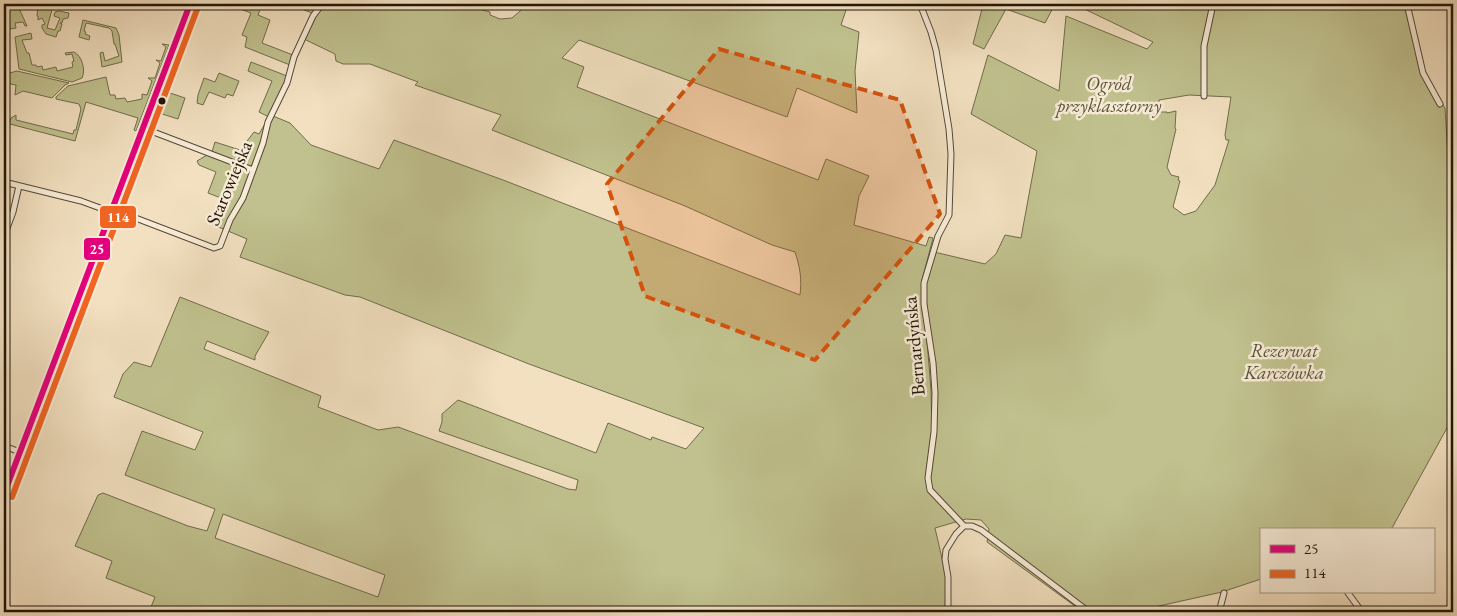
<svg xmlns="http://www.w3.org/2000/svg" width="1457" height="616" viewBox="0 0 1457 616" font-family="'EB Garamond',serif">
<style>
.green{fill:#c0c18e;stroke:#706c4c;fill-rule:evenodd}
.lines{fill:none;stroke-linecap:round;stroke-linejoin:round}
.street-casing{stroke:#554838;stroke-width:7}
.street{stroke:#f7ebd6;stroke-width:5}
.bus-1-casing{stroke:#f7ebd6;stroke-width:10}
.bus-2-casing{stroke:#f7ebd6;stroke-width:10}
.bus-1{stroke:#e5007d;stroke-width:6}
.bus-2{stroke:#f26522;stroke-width:6}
.marked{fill:#d4520c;fill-opacity:0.2;stroke:#d4520c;stroke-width:4;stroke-dasharray:10 6;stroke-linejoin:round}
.bus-dot{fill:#21160a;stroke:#f7ebd6;stroke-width:2}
.labels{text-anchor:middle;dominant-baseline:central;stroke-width:5;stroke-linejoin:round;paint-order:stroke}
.park-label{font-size:19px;font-style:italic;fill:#595238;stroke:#f7ebd6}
.street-label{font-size:19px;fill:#21160a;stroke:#f7ebd6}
.line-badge{stroke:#f7ebd6;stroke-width:2}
.badge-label{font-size:14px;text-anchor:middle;font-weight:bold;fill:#fff}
</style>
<rect width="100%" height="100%" fill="#f2e0c0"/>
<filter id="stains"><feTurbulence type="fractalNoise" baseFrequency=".004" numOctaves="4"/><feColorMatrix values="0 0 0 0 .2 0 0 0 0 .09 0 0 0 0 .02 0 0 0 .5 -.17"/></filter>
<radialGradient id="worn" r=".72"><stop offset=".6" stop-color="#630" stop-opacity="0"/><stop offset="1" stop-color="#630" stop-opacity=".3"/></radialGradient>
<path class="green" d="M17 4H22L18 6 27 26H25L23 22 15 23 16 28 10 29 8 25 4 26V10Z
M41 4 53 6 47 28 55 30 60 18 54 16 55 12 59 11 69 13 68 18 63 19 62 23H60L62 24 60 31H58L56 37 46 34 42 28V25L45 24 42 18 38 20V16H37L38 5Z
M236 4H262L258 15 270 20 262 43 293 55 290 65 245 47 247 37 242 35 251 13 235 7Z
M289 4H342L351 7 362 8 365 4H461L490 12V15L500 19 512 18 528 4H848L841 25 859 32 855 71 857 113 797 88 787 117 579 40 562 58 584 67 577 87 818 180 826 159 869 176 859 196 854 225 926 246 929 237 933 238 922 280 931 390 932 437 930 455 934 452 936 430 925 283 934 252 985 264 996 254 1005 235 1021 238 1037 151 971 114 988 55 1059 91 1066 16 1147 49 1153 42 1074 4H1404L1422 70 1445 108 1450 190V234L1453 246V417L1392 528 1388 530H1261V579L1222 592 1132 612H1083L987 542 989 529 981 520 966 519 935 528 946 576 945 612H149L155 597 106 578 112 561 75 546 98 495 103 493 188 526 207 531 215 509 125 475 142 431 195 450 203 432 114 397 123 374 134 362 151 367 180 297 269 332 255 356V360L207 341 204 349 321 396 318 407 378 430 398 427 568 489 576 490 578 480 439 431 442 422V414L458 400 596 453 608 423 651 440 652 437 686 449 704 428 529 364 360 297 345 295 240 257 247 239 209 223 221 198 208 193 216 172 199 165 197 161 212 152 215 142 240 150 254 132 259 134 269 117 259 112 272 81 248 71 251 62 287 76 273 116 290 123 311 145 379 169 394 140 503 180 800 295C802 279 800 267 795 252L772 245 685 206 492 130 501 115 415 85 418 82 370 64H343L336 61 335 54 304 39 312 13ZM1189 95 1231 97 1225 135 1226 140H1229L1215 185 1196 211 1184 215 1173 207 1180 181 1178 180 1179 177 1171 175 1167 167 1176 129 1175 128 1176 111 1167 113V112H1161L1159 100ZM223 514 385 575 378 597 215 538Z
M979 4H1055L1045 23 1006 9 984 49 973 44 983 5Z
M83 20 116 28 119 35 122 62 102 67 100 53 103 52 105 61 119 56 115 44H114L112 31 109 28 86 23 84 31 86 32 85 34 90 36 89 40 79 37Z
M31 33 32 39 22 40 27 53H29L32 65H36L37 67 42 66 43 70 56 67 57 71 73 67 72 62 74 61 72 54 66 55 65 53 74 52C82 56 86 70 82 78L72 82 19 69 15 37Z
M162 44 169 45 136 131 134 130 138 118 86 102 75 141 10 124 4 142 11 118 16 115V120L73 134 74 130H76L81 109 79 104 56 99V97L68 86 106 77 110 95H115L116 99 125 98 127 102 142 99V94L147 95 152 81 148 78H155L160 63 156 60 161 61 166 47Z
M17 71 69 83 65 85 52 98 23 91 15 95 16 85 6 83V74Z
M219 73 239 81 233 96 227 94 225 98 209 92 203 105 197 103 198 95 204 78 215 82Z
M164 91 185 98 178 119 156 112Z"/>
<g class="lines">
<defs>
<path id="street" d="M920 4 931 32 936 50 949 129 951 154 949 215 938 236 924 283V304L933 363 935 393 934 432 928 478 930 490 964 526H972L981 530 1089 612
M1407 4 1423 73 1440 104
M1204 96V46L1213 4
M143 128 253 170
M4 182 81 201 111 212
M112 209 214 248 220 246 230 220 243 198 263 143 268 122 287 83 294 57 313 16 322 4
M4 236 13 212 19 186
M4 446 20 452
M4 494 190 4
M1348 593 1362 612
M1277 610 1278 612
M948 612V577L945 559 946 550 956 534 964 526
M1219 612 1224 593
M1445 612 1453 604"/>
</defs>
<use href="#street" class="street-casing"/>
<use href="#street" class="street"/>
<defs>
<path id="bus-1" d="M4 494 190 4"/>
<path id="bus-2" d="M12 497 198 7"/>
</defs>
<use href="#bus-1" class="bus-1-casing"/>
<use href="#bus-2" class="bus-2-casing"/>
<use href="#bus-1" class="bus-1"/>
<use href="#bus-2" class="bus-2"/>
</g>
<path class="marked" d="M719 49 900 100 940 214 815 360 645 296 607 184Z"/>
<circle class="bus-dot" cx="162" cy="101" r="4.5"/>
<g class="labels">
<g class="park-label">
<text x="1109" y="83">Ogród<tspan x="1109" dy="22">przyklasztorny</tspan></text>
<text x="1284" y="350">Rezerwat<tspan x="1284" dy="22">Karczówka</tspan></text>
</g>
<g class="street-label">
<text transform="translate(229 183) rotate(-67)">Starowiejska</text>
<text transform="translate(914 346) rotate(-95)">Bernardyńska</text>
</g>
</g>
<g class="line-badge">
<rect x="99" y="205" width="38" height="24" rx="5" fill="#f26522"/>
<rect x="83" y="237" width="28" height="24" rx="5" fill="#e5007d"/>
</g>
<g class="badge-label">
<text x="118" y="222">114</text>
<text x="97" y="254">25</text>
</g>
<rect width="1457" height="616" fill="none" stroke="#f2e0c0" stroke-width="20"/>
<rect x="5" y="5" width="1447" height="606" fill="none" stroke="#21160a" stroke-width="2.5"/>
<rect x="10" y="10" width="1437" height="596" fill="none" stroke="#21160a"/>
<rect x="1260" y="528" width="175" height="65" fill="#f7ebd6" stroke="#a19684"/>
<rect x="1270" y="545" width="25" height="8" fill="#e5007d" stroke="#a19684"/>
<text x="1304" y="554" font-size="15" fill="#21160a">25</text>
<rect x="1270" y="570" width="25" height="8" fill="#f26522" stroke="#a19684"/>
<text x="1304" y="578" font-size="15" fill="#21160a">114</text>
<rect width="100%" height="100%" filter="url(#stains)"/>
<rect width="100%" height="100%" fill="url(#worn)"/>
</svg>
